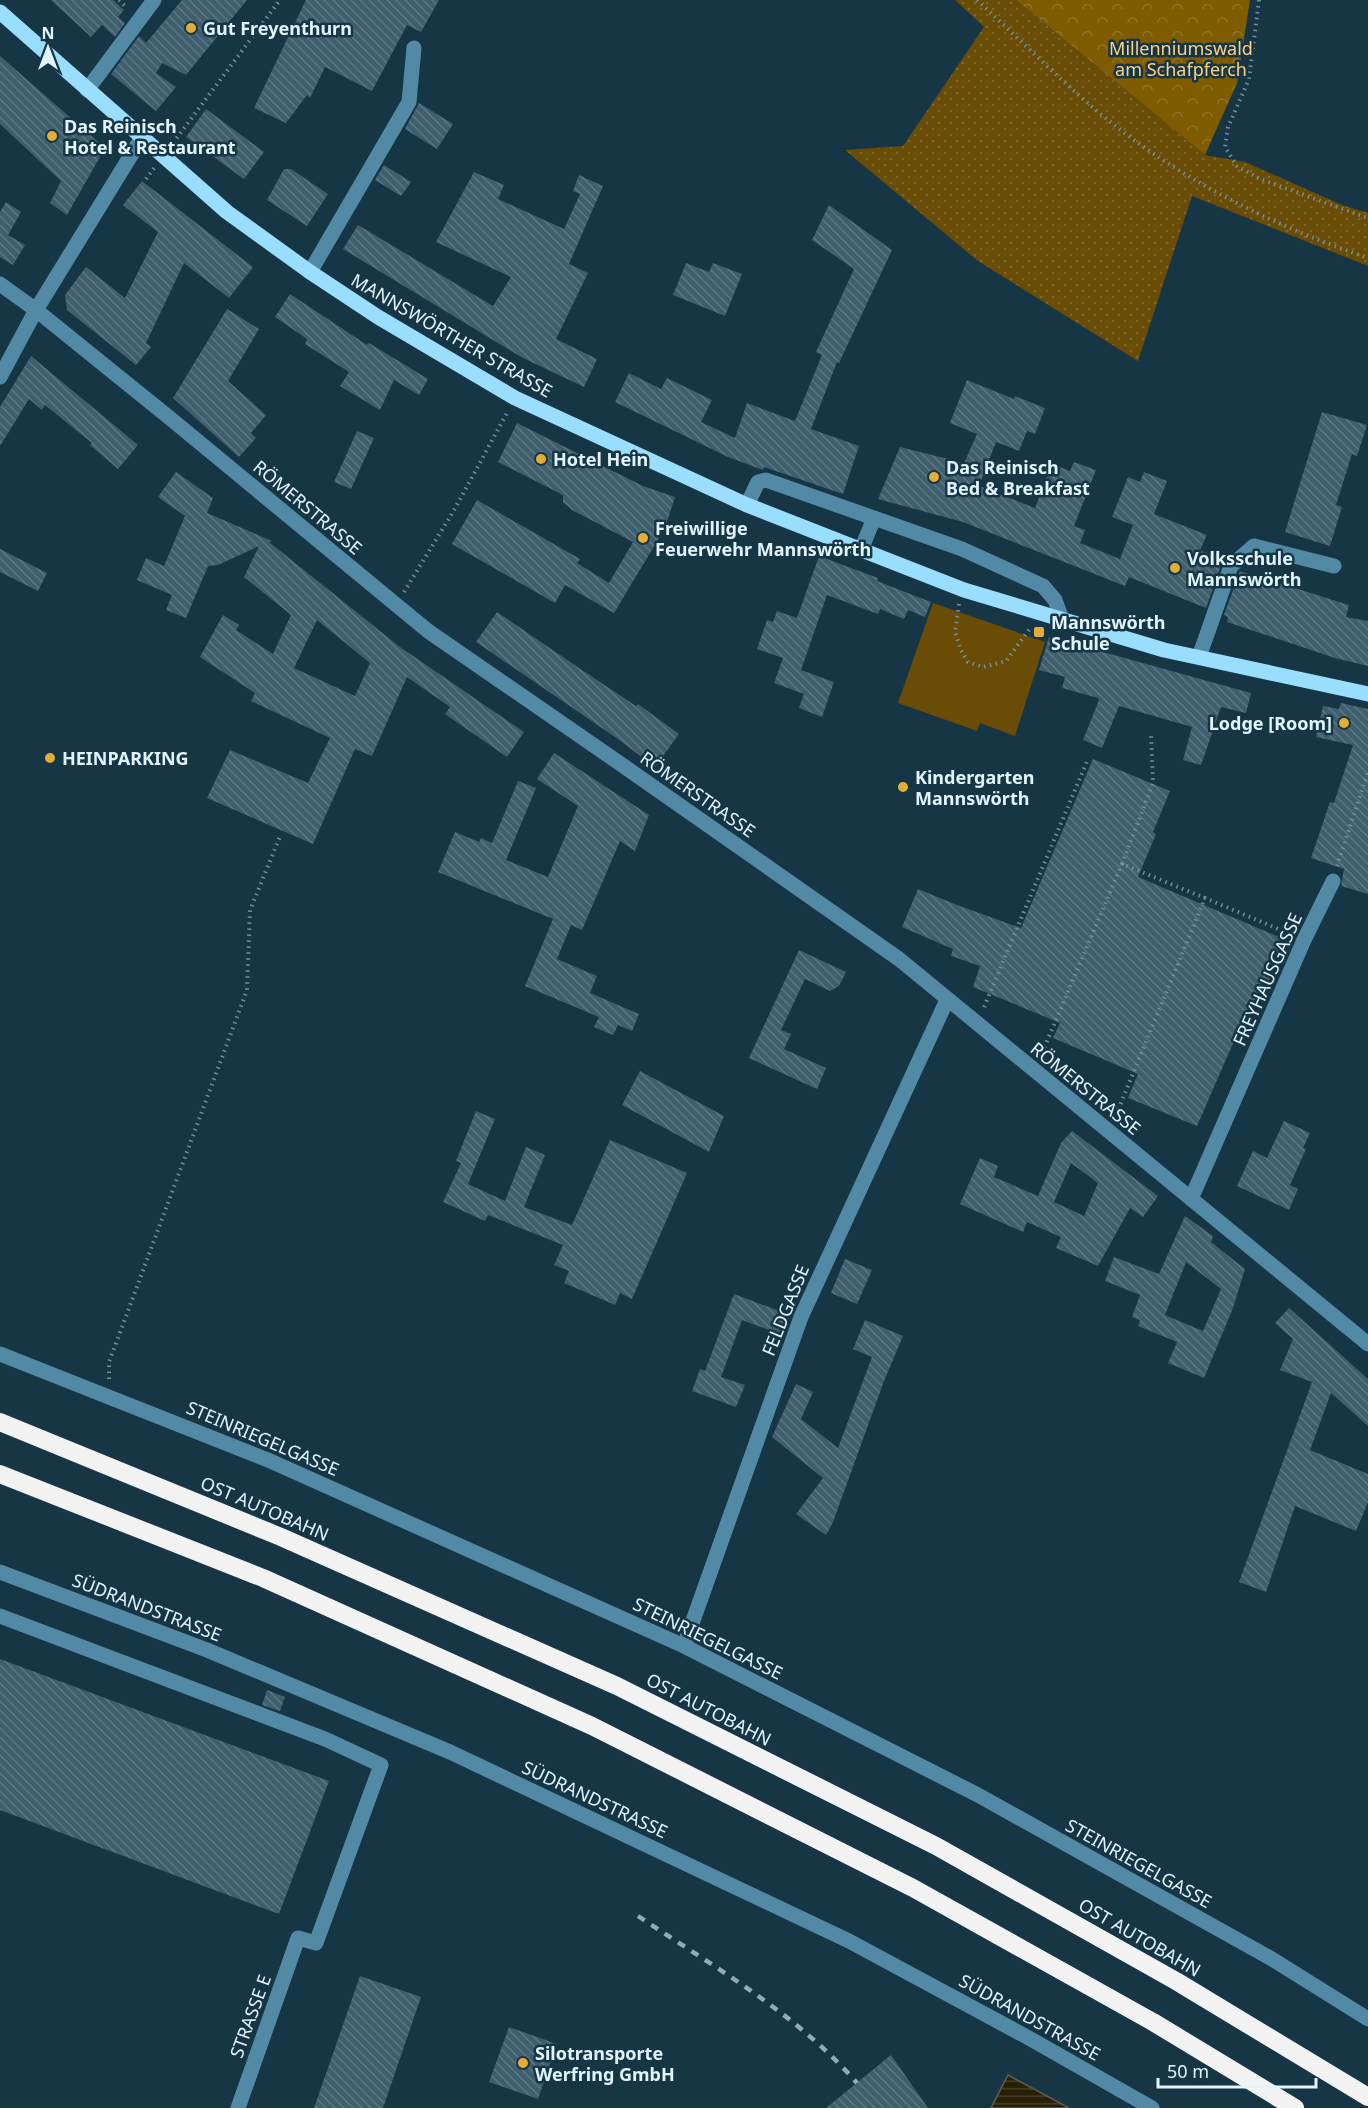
<svg xmlns="http://www.w3.org/2000/svg" width="1368" height="2108" viewBox="0 0 1368 2108" font-family="'Noto Sans',sans-serif">
<style>
.grass{fill:url(#grass-dots)}
.forest{fill:url(#forest-crowns)}
.park{fill:#694c05}
.water{fill:url(#water-rules);stroke:#605e50;stroke-width:1.5}
.building{fill:url(#building-back-hatch);fill-rule:evenodd}
.lines{fill:none;stroke-linecap:round;stroke-linejoin:round}
.path{stroke:#758e9a;stroke-width:4;stroke-dasharray:1.5 4.5;stroke-linecap:butt}
.minor{stroke:#528aa6;stroke-width:15}
.major{stroke:#9df;stroke-width:15}
.highway{stroke:#f2f2f2;stroke-width:18}
.rail{stroke:#94abb7;stroke-width:4.5;stroke-dasharray:8 8;stroke-linecap:butt}
.poi-dot{fill:#e4ad35;stroke:#173645;stroke-width:2}
.labels{text-anchor:middle;dominant-baseline:central;stroke-width:5;stroke-linejoin:round;paint-order:stroke}
.poi-label{font-size:18px;font-weight:bold;fill:#e1f3fc;stroke:#173645;text-anchor:start}
.park-label{font-size:18px;fill:#fbd285;stroke:#173645}
.street-label{font-size:18px;fill:#e1f3fc;stroke:#173645}
</style>
<defs>
<pattern id="grass-dots" width="8" height="8" patternUnits="userSpaceOnUse" patternTransform="scale(1.5)"><rect width="8" height="8" fill="#694c05"/><path d="M2 2h.1M6 6h.1" fill="none" stroke="#7e662a" stroke-width="1.8" stroke-linecap="round"/></pattern>
<pattern id="forest-crowns" width="20" height="18" patternUnits="userSpaceOnUse" patternTransform="scale(1.5)"><rect width="20" height="18" fill="#7f5c01"/><path d="M2 6a3 3 0 1 1 6 0M12 15a3 3 0 1 1 6 0" fill="none" stroke="#917427"/></pattern>
<pattern id="water-rules" width="6" height="5" patternUnits="userSpaceOnUse" patternTransform="scale(1.5)"><rect width="6" height="5" fill="#291e06"/><path d="M0 2.5h6" fill="none" stroke="#483f2b"/></pattern>
<pattern id="building-back-hatch" width="6" height="6" patternUnits="userSpaceOnUse" patternTransform="scale(1.5)"><rect width="6" height="6" fill="#3f5f6e"/><path d="M-1 5l2 2M0 0l6 6M5-1l2 2" fill="none" stroke="#5a7684"/></pattern>
</defs>
<rect width="100%" height="100%" fill="#173645"/>
<path class="grass" d="M955 0H1016L1205 155 1245 162 1342 205 1368 213V266L1192 196 1138 361 978 261 845 150 903 146 984 27Z"/>
<path class="forest" d="M1016 0H1250L1237 83 1205 155Z"/>
<path class="park" d="M933 603 1045 642 1015 736 980 723 977 731 898 703Z"/>
<path class="water" d="M1008 2075 1069 2108H991Z"/>
<path class="building" d="M51 0H113L124 10 118 17 125 23 115 37 102 25 91 37Z
M182 0H247L186 75 162 63 156 73 176 87 156 111 111 74 139 36 146 43Z
M306 0H439L421 32 407 25 372 91 325 67 310 98 307 95 286 123 254 108Z
M0 56 105 148 67 215 50 203 61 181 0 124Z
M419 103 453 124 437 149 405 129Z
M206 109 264 152 244 179 186 137Z
M384 165 411 182 401 196 375 180Z
M284 169H291L328 194 307 226 267 200Z
M474 172 504 185 498 199 564 229 580 194 573 191 579 175 603 186 569 264 588 273 556 339 597 359 584 387 523 358 343 249 358 225 493 306 511 277 436 242Z
M142 181 253 267 229 298 184 263 146 343 151 347 136 365 67 310 65 295 86 267 125 298 158 232 123 205Z
M6 202 21 212 8 235 25 245 13 265 0 257V212Z
M829 205 892 250 839 363 837 362 811 429 859 446 843 494 764 467 763 470 728 457 615 402 629 373 661 389 667 378 712 400 701 422 735 438 747 403 795 421 822 355 816 352 854 269 812 240Z
M686 263 709 272 713 263 742 274 725 316 673 295Z
M290 294 367 345 369 343 428 379 419 395 394 380 380 410 340 386 349 372 305 344 307 339 275 317Z
M227 309 259 329 228 381 266 415 251 433 256 438 239 457 173 398Z
M31 356 138 445 118 469 90 445 92 443 45 405 42 410 29 399 0 446V407Z
M967 380 1014 399 1015 396 1045 408 1035 434 1027 431 1019 451 996 442 979 486 1035 508 1052 464 1070 471 1074 462 1096 470 1074 526 1085 530 1080 543 1120 559 1133 525 1112 517 1128 477 1140 482 1144 472 1167 481 1154 514 1207 535 1200 550 1221 559 1219 564 1221 565 1206 608 1129 577 1125 586 963 522 878 499 900 447 964 463 977 434 950 423Z
M1322 412 1367 425 1357 456 1352 454 1336 505 1342 507 1330 546 1285 532Z
M517 423 643 486 675 497 665 528 614 613 565 585 555 603 452 544 477 500 580 559 577 563 609 583 633 542 572 510 563 502V495L498 462Z
M357 431 374 438 351 489 334 482Z
M176 472 213 498 207 513 272 541 269 542 400 647 524 732 507 757 445 714 450 707 407 677 372 756 355 749 313 844 207 798 230 750 308 783 330 738 251 701 255 693 200 657 223 615 239 625 236 630 273 654 291 615 244 577 259 546 218 565 208 566 186 618 166 610 172 595 137 580 146 558 164 566 185 516 158 497ZM317 620 370 663 355 696 294 668Z
M0 549 47 573 38 591 0 572Z
M819 556 878 578 877 581 931 602 925 617 908 610 904 619 880 609 878 614 827 595 801 670 834 682 822 717 799 708 804 694 774 683 783 658 757 649 767 620 773 622 777 611 797 618Z
M1240 571 1349 605 1346 617 1368 621V666L1335 658 1227 622 1228 617 1224 615Z
M497 612 582 670 636 706 638 704 679 734 655 767 615 737 476 642Z
M1049 637 1251 693 1246 713 1221 707 1201 765 1183 760 1192 727 1119 706 1102 748 1083 740 1099 700 1098 698 1062 688 1065 677 1039 670Z
M1341 703 1368 709V894L1341 886 1344 869 1311 858 1330 802 1334 803 1353 745 1316 737 1323 706 1339 709Z
M554 753 649 815 635 851 620 841 582 930 571 925 557 959 597 976 590 993 639 1014 632 1031 618 1025 613 1035 594 1027 599 1017 525 986 553 919 438 872 455 832 479 842 481 838 492 843 518 781 536 788 506 860 548 877 578 806 537 779Z
M1093 759 1170 791 1153 832 1156 834 1138 877 1286 940 1259 1005 1251 1002 1197 1126 1128 1098 1138 1074 1053 1038 1060 1023 973 987 980 966 951 956 953 949 902 927 918 889 957 905 1021 928Z
M799 950 846 972 839 986 830 991 805 979 781 1030 791 1034 784 1049 826 1068 817 1089 749 1058Z
M640 1071 724 1116 709 1152 622 1105Z
M476 1111 495 1119 468 1184 505 1201 526 1147 545 1155 524 1207 572 1225 610 1140 687 1173 632 1299 620 1293 615 1305 564 1283 569 1271 554 1265 563 1245 488 1215 485 1221 443 1202 461 1163 456 1161Z
M1284 1121 1310 1133 1303 1148 1306 1149 1290 1185 1298 1189 1289 1210 1237 1186 1253 1151 1267 1158Z
M1072 1131 1158 1196 1143 1217 1130 1208 1098 1266 1056 1248 1061 1237 1027 1222 1023 1232 960 1204 980 1158 998 1166 994 1177 1038 1196 1061 1143ZM1071 1163 1098 1183 1084 1216 1054 1202Z
M1185 1216 1213 1236 1211 1242 1245 1269 1233 1308 1204 1378 1168 1363 1177 1342 1138 1326 1140 1320 1132 1317 1140 1295 1105 1281 1114 1257 1159 1274ZM1186 1262 1221 1289 1203 1331 1165 1315Z
M845 1259 872 1270 857 1304 831 1293Z
M734 1294 790 1315 782 1335 742 1320 721 1377 745 1385 736 1407 692 1391 700 1369 705 1371Z
M1289 1308 1368 1379V1426L1331 1393 1310 1450 1368 1474V1502L1356 1531 1295 1506 1266 1592 1239 1582 1312 1382 1280 1370 1293 1339 1275 1323Z
M865 1320 903 1336 884 1381 833 1522 826 1535 796 1514 823 1478 772 1437 796 1384 813 1392 801 1419 838 1448 872 1357 853 1349Z
M0 1659 329 1781 279 1914 0 1810Z
M267 1690 285 1697 280 1711 262 1705Z
M360 1976 421 1997 383 2108H314Z
M509 2027 557 2044 538 2099 489 2082Z
M891 2055 928 2108H826L880 2064Z"/>
<g class="lines">
<path class="path" d="M119 0 127 8
M977 0C1025 44 1071 92 1122 131 1197 188 1280 228 1368 258
M1259 0 1249 79 1228 127 1225 147 1237 166 1260 179 1368 218
M173 143 280 0
M146 179 154 168
M404 592 453 512 507 413
M959 604 955 632 961 650 968 662 983 667 1006 661 1031 627
M1122 864 1153 783 1151 733
M1337 866 1368 772
M984 1007 1088 759
M1042 1053 1122 864 1205 898
M1116 1115 1205 898 1290 934
M109 1379V1362L247 990 250 910 281 834"/>
<path class="minor" d="M87 90 154 0
M310 272 409 102 414 48
M0 284 36 310 171 419 428 631 625 767 899 959 1368 1344
M0 377 36 310 141 139
M747 505 758 482 766 480 962 549 1043 586 1055 600 1062 619
M861 550 874 518
M1199 657 1231 566 1254 546 1334 566
M1191 1199 1304 940 1333 881
M0 1354 268 1460 684 1646 978 1795 1272 1959 1368 2019
M0 1572 207 1650 450 1752 849 1941 1027 2037 1152 2108
M0 1616 325 1739 381 1765 316 1943 298 1938 238 2108
M684 1646 801 1317 947 1000"/>
<path class="major" d="M0 12 227 212 310 272 378 317 515 398 747 505 964 590 1164 650 1368 694"/>
<path class="highway" d="M0 1422 281 1537 617 1686 936 1846 1176 1981 1368 2097
M0 1474 263 1578 592 1726 913 1888 1153 2022 1295 2108"/>
<path class="rail" d="M638 1916C714 1967 796 2013 857 2083"/>
</g>
<g class="poi-dot">
<circle cx="191" cy="28" r="6"/>
<circle cx="52" cy="136" r="6"/>
<circle cx="541" cy="459" r="6"/>
<circle cx="934" cy="477" r="6"/>
<circle cx="643" cy="538" r="6"/>
<circle cx="1175" cy="568" r="6"/>
<rect x="1033" y="626" width="12" height="12" rx="3"/>
<circle cx="1344" cy="723" r="6"/>
<circle cx="50" cy="758" r="6"/>
<circle cx="903" cy="787" r="6"/>
<circle cx="523" cy="2063" r="6"/>
</g>
<g class="labels">
<g class="poi-label">
<text x="203" y="28">Gut Freyenthurn</text>
<text x="64" y="126">Das Reinisch<tspan x="64" dy="21">Hotel &amp; Restaurant</tspan></text>
<text x="553" y="459">Hotel Hein</text>
<text x="946" y="467">Das Reinisch<tspan x="946" dy="21">Bed &amp; Breakfast</tspan></text>
<text x="655" y="528">Freiwillige<tspan x="655" dy="21">Feuerwehr Mannswörth</tspan></text>
<text x="1187" y="558">Volksschule<tspan x="1187" dy="21">Mannswörth</tspan></text>
<text x="1051" y="622">Mannswörth<tspan x="1051" dy="21">Schule</tspan></text>
<text x="1332" y="723" text-anchor="end">Lodge [Room]</text>
<text x="62" y="758">HEINPARKING</text>
<text x="915" y="777">Kindergarten<tspan x="915" dy="21">Mannswörth</tspan></text>
<text x="535" y="2053">Silotransporte<tspan x="535" dy="21">Werfring GmbH</tspan></text>
</g>
<g class="park-label">
<text x="1181" y="48">Millenniumswald<tspan x="1181" dy="21">am Schafpferch</tspan></text>
</g>
<g class="street-label">
<text transform="translate(452 335) rotate(30)">MANNSWÖRTHER STRASSE</text>
<text transform="translate(308 507) rotate(40)">RÖMERSTRASSE</text>
<text transform="translate(698 794) rotate(35)">RÖMERSTRASSE</text>
<text transform="translate(1267 979) rotate(-66)">FREYHAUSGASSE</text>
<text transform="translate(1086 1088) rotate(39)">RÖMERSTRASSE</text>
<text transform="translate(785 1310) rotate(-68)">FELDGASSE</text>
<text transform="translate(263 1438) rotate(23)">STEINRIEGELGASSE</text>
<text transform="translate(265 1508) rotate(23)">OST AUTOBAHN</text>
<text transform="translate(147 1607) rotate(21)">SÜDRANDSTRASSE</text>
<text transform="translate(708 1638) rotate(26)">STEINRIEGELGASSE</text>
<text transform="translate(709 1709) rotate(27)">OST AUTOBAHN</text>
<text transform="translate(595 1799) rotate(25)">SÜDRANDSTRASSE</text>
<text transform="translate(1139 1863) rotate(29)">STEINRIEGELGASSE</text>
<text transform="translate(1140 1937) rotate(30)">OST AUTOBAHN</text>
<text transform="translate(250 2016) rotate(-70)">STRASSE E</text>
<text transform="translate(1030 2017) rotate(29)">SÜDRANDSTRASSE</text>
</g>
</g>
<g transform="translate(48 48)" stroke="#173645" stroke-width="4.5" paint-order="stroke">
<path d="M0-4.5L10 22L0 15L-10 22Z" fill="#e1f3fc"/>
<text y="-9" font-size="16" font-weight="bold" text-anchor="middle" fill="#e1f3fc">N</text>
</g>
<path d="M1158 2078v9h158v-9" fill="none" stroke="#e1f3fc" stroke-width="3"/>
<text x="1167" y="2078" font-size="18" fill="#e1f3fc" stroke="#173645" stroke-width="4.5" paint-order="stroke">50 m</text>
</svg>
